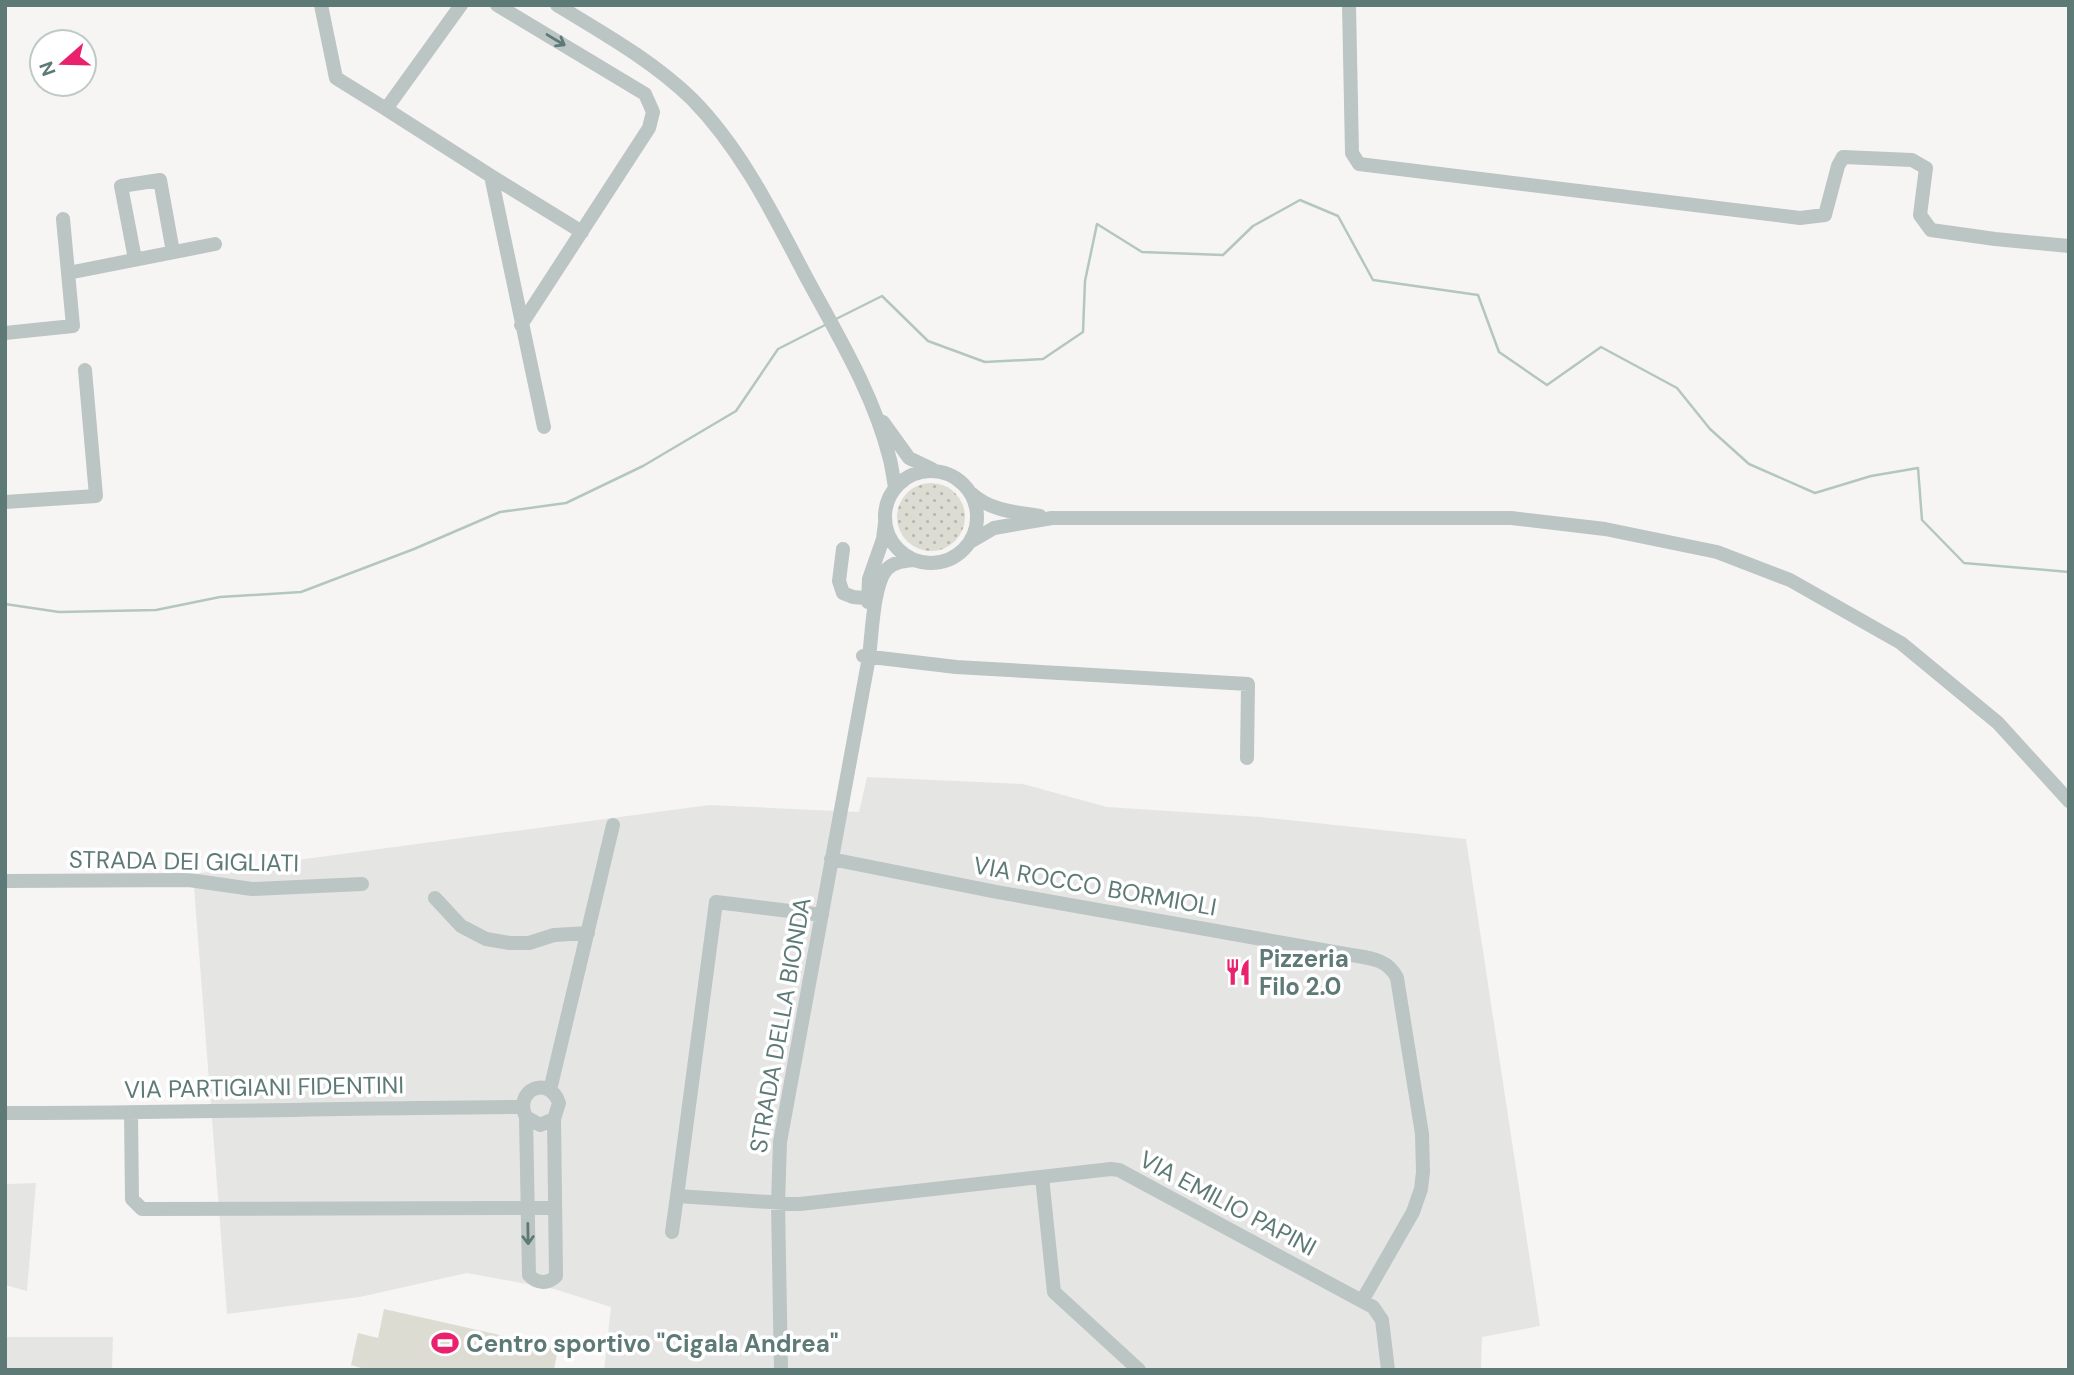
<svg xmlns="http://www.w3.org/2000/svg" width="2074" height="1375" viewBox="0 0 2074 1375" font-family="'DM Sans',sans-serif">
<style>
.built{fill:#e5e6e4}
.grass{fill:url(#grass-dots)}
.park{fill:#dcdcd3}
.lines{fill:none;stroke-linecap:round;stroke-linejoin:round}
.stream{stroke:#b3c7c0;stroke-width:2.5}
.minor{stroke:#bbc5c4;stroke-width:14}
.oneway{stroke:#5d7a76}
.labels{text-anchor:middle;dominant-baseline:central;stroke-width:7;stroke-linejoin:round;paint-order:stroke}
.street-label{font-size:24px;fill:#5d7a76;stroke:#fff}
.poi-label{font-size:24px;font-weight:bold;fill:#5d7a76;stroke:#fff;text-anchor:start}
</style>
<defs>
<pattern id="grass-dots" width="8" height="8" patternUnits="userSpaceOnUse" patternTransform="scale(1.75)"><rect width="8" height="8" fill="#dcdcd3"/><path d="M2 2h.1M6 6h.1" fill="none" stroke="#b6b7b0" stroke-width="1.8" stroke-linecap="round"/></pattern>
</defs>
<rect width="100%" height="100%" fill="#f7f5f4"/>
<path class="built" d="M867 777 1023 784 1107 807 1261 817 1466 839 1540 1326 1482 1337 1481 1370H604L611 1307 554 1289 467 1273 360 1297 227 1314 193 874 709 805 859 812Z
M36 1183 27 1291 5 1285V1184Z
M5 1337H113L112 1370H5Z"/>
<path class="grass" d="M897 517a34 34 0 1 1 68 0a34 34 0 1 1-68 0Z"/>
<path class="park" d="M384 1309 558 1348 554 1370H368L351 1365 358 1333 378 1338Z"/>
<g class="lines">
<path class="stream" d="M836 319 882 296 928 341 985 362 1043 359 1083 332 1085 281 1097 224 1142 252 1223 255 1253 226 1300 200 1338 216 1373 280 1478 295 1499 352 1547 385 1601 347 1677 388 1710 429 1749 464 1815 493 1871 476 1918 468 1922 520 1964 563 2069 572
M5 604 59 612 156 610 220 597 301 592 414 549 500 512 566 503 643 466 736 411 778 349 827 324"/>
<path class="minor" d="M321 5 336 78 386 109
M461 5 386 109 491 176 544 427
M497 5 645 94 653 112 649 128 521 325
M557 5C603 33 653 61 692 99 741 149 772 212 804 273 835 331 873 392 889 456 892 466 893 477 895 487
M1349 5 1352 153 1359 164 1800 218 1825 215 1838 166 1843 157 1912 160 1926 168 1920 215 1931 230 1995 239 2069 246
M491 176 582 232
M135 259 121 186 160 180 173 252
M68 273 215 244
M5 333 73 326 63 219
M883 422 909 458 932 469
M885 517a46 46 0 1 1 92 0a46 46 0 1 1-92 0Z
M971 493C990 511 1016 512 1040 516
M5 502 96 496 85 370
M970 542 994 528 1052 518H1511L1605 529 1717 552 1790 580 1901 643 1998 723 2069 801
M843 549 839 581 843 593 853 597 875 599
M868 602 869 579 883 539 885 523
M863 656 956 667 1248 684 1247 758
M831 859 997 892 1351 955C1370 958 1388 959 1397 978L1422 1134 1423 1172 1421 1189 1413 1212 1362 1301
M5 881 189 880 252 889 362 884
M435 898 461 926 486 939 510 943H529L554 935 588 933
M822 915 716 902 677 1196 800 1204 1111 1169 1119 1170 1373 1307 1382 1320 1388 1370
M550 1090 613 825
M5 1113C178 1113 350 1108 523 1107
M131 1113 132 1199 142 1209 555 1208
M526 1117 540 1125 554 1119 559 1103C549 1074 513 1090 526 1117L529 1275C536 1283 547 1285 556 1276L554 1119
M1042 1177 1054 1292 1139 1370
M672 1232 677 1196
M781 1370 778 1204 780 1142 869 657C872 635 873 584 887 569 894 562 903 561 913 560"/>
</g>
<defs><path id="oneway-shaft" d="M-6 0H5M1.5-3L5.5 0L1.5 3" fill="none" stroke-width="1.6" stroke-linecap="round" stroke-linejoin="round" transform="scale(1.75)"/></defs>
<g class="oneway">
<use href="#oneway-shaft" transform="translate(556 40) rotate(31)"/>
<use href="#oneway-shaft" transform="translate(528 1234) rotate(89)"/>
</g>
<defs>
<symbol id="restaurant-bare" viewBox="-9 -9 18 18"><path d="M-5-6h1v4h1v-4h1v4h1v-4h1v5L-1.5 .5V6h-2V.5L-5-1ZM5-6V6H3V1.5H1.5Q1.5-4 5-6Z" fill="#ea216c" stroke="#fff" stroke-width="2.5" paint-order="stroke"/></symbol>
<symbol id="stadium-bare" viewBox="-9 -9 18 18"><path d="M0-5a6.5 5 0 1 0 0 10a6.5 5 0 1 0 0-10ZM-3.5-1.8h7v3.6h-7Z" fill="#ea216c" stroke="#fff" stroke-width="2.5" paint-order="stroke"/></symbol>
</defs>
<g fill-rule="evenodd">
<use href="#restaurant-bare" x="1219" y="953" width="38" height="38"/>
<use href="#stadium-bare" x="426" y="1324" width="38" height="38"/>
</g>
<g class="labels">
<g class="street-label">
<text transform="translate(184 861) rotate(1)">STRADA DEI GIGLIATI</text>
<text transform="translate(1095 886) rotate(10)">VIA ROCCO BORMIOLI</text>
<text transform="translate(780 1025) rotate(-80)">STRADA DELLA BIONDA</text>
<text transform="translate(264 1087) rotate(-1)">VIA PARTIGIANI FIDENTINI</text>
<text transform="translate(1228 1203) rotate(28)">VIA EMILIO PAPINI</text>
</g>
<g class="poi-label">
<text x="1259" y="958">Pizzeria<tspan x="1259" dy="28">Filo 2.0</tspan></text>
<text x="466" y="1343">Centro sportivo "Cigala Andrea"</text>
</g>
</g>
<rect width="2074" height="1375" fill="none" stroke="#5d7a76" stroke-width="14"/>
<g transform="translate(63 63) rotate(250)"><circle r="33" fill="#ffffff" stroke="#becac8" stroke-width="2"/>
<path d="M0-5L12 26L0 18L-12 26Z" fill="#ea216c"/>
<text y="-10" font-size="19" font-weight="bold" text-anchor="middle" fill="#5d7a76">N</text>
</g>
</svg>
